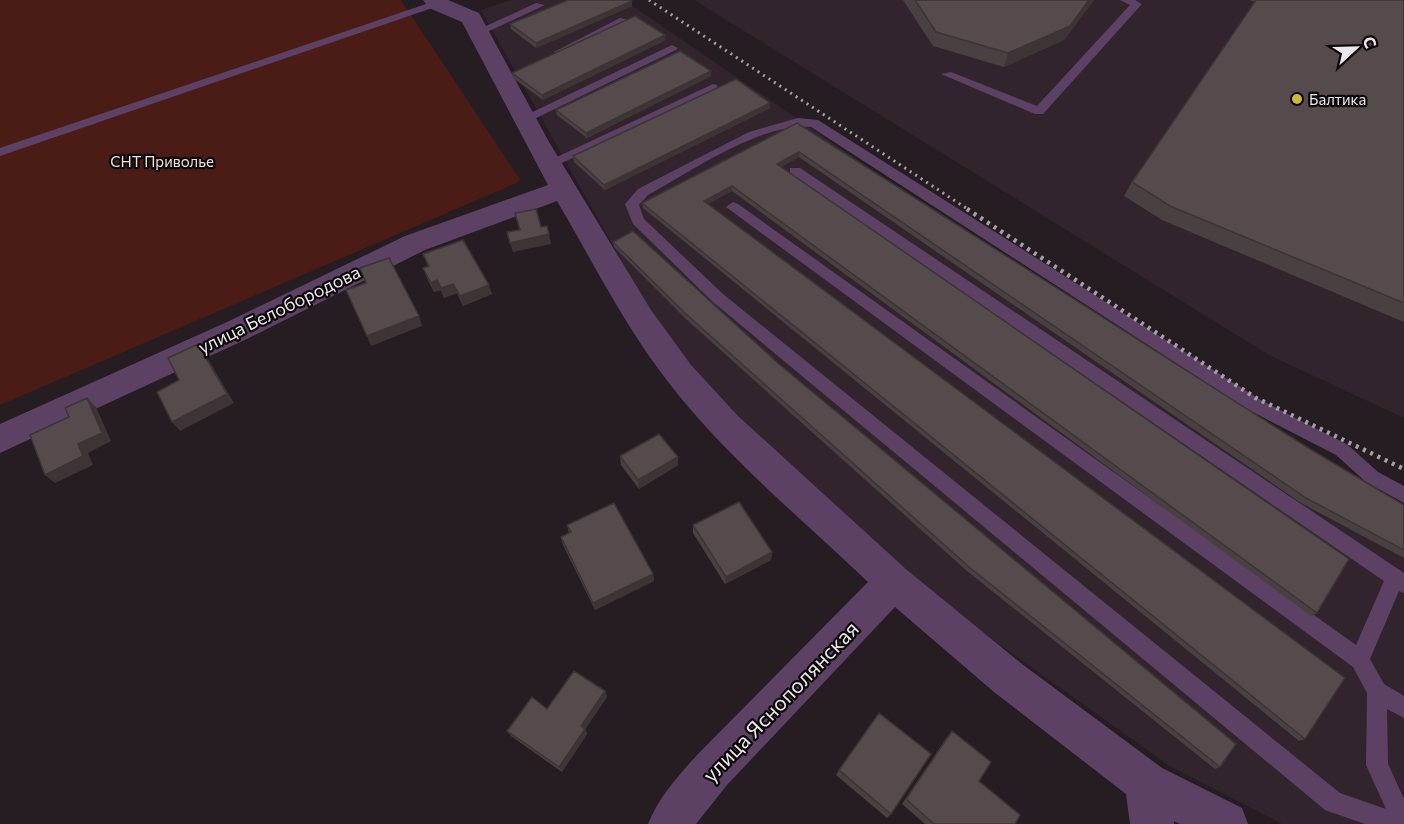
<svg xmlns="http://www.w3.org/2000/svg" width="1404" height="824" viewBox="0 0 1404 824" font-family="Commissioner,sans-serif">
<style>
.built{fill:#32242c}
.green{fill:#4b1c16}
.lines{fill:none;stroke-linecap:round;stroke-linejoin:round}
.service{fill:#5d4165;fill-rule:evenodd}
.minor{fill:#5d4165;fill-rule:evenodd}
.rail-far1{stroke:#a69fa3;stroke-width:3;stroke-dasharray:2 4.5;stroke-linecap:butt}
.rail{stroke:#a69fa3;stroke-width:4.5;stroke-dasharray:3 5;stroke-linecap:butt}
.wall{fill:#494041}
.shaded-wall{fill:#3c3435}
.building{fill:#554a4c;stroke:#3c3435;stroke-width:1.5}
.poi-dot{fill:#ccb939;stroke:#0b080a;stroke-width:2}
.labels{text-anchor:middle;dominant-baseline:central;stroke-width:4.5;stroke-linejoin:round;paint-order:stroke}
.far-poi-label{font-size:15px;fill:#ede7eb;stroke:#0b080a;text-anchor:start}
.far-park-label{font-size:15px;fill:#f4dfdb;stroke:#0b080a}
.street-label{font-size:18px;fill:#ede7eb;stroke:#0b080a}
.near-street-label{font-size:21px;fill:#ede7eb;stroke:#0b080a}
</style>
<rect width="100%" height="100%" fill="#251d21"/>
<path class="built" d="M511 0H624L1199 394 1404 510V824H1282L1171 767 894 569 723 407 649 310 481 10Z
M694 0H1404V418L1269 355Z"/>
<path class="green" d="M0 0H401L521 181 0 405Z"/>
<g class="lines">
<path class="service" d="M438 0 442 3 441 5 0 156V148Z
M1120 0H1135L1142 4 1043 114H1035L941 74 951 72 1037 106 1130 5Z
M536 3 545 5 483 34 473 32Z
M620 18 629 20 564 54 554 52Z
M672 45 678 48 676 50 528 122H520L518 119Z
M713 84 717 85V91L553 167 548 168 542 164Z
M798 118 818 120 1259 399 1348 445 1378 472 1404 486V503L1366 482 1336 455 1247 409 811 127C759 123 692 171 648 195L639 205 644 219 723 294 1340 793 1386 809 1366 765 1367 693 1353 667 726 207 733 202 738 204 1356 645 1384 581 790 174V168H800L1404 573V593L1399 591 1370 659 1384 684 1404 696V718L1387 709 1388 764 1404 799V824H1365L1325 810 713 302 633 224 625 204 638 189 749 132Z"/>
<path class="minor" d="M423 0H448L479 13 549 142 651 310 691 365 738 416 907 570 1022 664 1162 768 1242 808 1248 824H1180L1174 821V824H1130L1126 794 994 692 895 607 727 785 696 824H648C659 797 678 776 697 755L868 582C801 518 726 457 669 383 625 327 593 262 557 201L425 250 249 338 0 453V424L227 322 405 236 548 185 462 22 429 8Z"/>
<path class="rail-far1" d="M649 0 969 210"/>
<path class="rail" d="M967 209 1256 398 1404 469"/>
</g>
<path class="wall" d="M903 0H1094L1064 40 1004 67 933 46Z
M1250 0H1404V322L1162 220 1124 196 1132 182 1255 2Z
M632 6 536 48 511 29 510 24Z
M666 40 543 100 513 78 512 73Z
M711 76 587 138 557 115 556 110Z
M770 103V108L605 190 574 162 573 156Z
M797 123 1310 449 1404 505V558L1301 503 799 157 781 167 1317 613 1311 616 732 191 708 204 1305 739 1299 741 643 208 642 203Z
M613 242 1220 767 1215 769 967 571 686 319 614 247Z
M423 254 492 294 463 306 457 293 444 298 441 290 434 292 427 278 423 268 428 267Z
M620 456 678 457V465L639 489 621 465Z
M567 525 653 574 654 581 595 610 563 545 561 537 569 533Z
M693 525 772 552 771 560 725 584 693 533Z
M605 691 607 697 585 729 587 734 562 772 511 736 507 731 547 709Z
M952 731 979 781 1015 824H925L902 804 947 737Z
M839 770 891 814 887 818 836 775Z"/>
<path class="shaded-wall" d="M1089 0H1094L1064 40 1004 67 1008 53Z
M632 1V6L536 48V43Z
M665 35 666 40 543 100 542 95Z
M711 71V76L587 138 586 133Z
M770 103V108L605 190 604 185Z
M799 152V157L777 169V164Z
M732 186V191L704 206V201Z
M549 234 551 244 513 252 510 243Z
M437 280 441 290 434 292 431 283Z
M453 284 457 293 444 298 441 288Z
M489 285 492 294 463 306 460 296Z
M419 316 422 326 371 346 367 336Z
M198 344 205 354 234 403 180 431 172 422Z
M87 398 96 407 111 441 88 453 93 465 55 483 45 475 78 444Z
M678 457V465L639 489 638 480Z
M772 552 771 560 725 584 726 577Z
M653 574 654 581 595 610 593 603Z
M605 691 607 697 583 731 581 726Z
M585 729 587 734 562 772 559 767Z"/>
<path class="building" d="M568 0H631L632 1 536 43 510 24Z
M915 0H1089L1070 26 1008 53 936 32Z
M1256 0H1404V303L1170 206 1132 182Z
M635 16 665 35 542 95 512 73Z
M680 51 711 71 586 133 556 110Z
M736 79 770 103 604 185 573 156Z
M797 123 1310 449 1404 505V550L1306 498 799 152 777 164 1349 559 1317 613 732 186 704 201 1345 678 1305 739 642 203Z
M536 209 541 227 547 226 549 234 510 243 507 232 520 230 515 213Z
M633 231 779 364 1236 744 1220 767 969 567 686 314 613 242Z
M463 240 489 285 460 296 453 284 441 288 437 280 431 283 423 268 429 266 423 254Z
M389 258 419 316 367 336 346 290 366 283 360 268Z
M198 344 227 394 172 422 157 392 179 380 168 358Z
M87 398 102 433 78 444 83 456 45 475 30 435 69 417 65 408Z
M659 434 678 457 638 480 620 456Z
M739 502 772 552 726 577 693 525Z
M614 503 653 574 593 603 561 537 571 532 567 525Z
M574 671 605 691 581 726 585 729 559 767 507 731 532 697 547 709Z
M879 713 931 754 891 814 839 770Z
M952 731 991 762 979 781 1020 815 1015 824H934L906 799Z"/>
<circle class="poi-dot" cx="1297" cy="99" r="6"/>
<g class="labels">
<g class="far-poi-label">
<text x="1309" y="99">Балтика</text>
</g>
<g class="far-park-label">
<text x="162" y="161">СНТ Приволье</text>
</g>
<g class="street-label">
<text transform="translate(279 309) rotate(-26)">улица Белобородова</text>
</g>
<g class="near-street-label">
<text transform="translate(780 701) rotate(-46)">улица Яснополянская</text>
</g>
</g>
<g transform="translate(1356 48) rotate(68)" stroke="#0b080a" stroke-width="4.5" paint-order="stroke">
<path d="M0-4.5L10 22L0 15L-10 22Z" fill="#ede7eb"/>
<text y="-9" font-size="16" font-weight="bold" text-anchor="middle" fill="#ede7eb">С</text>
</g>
</svg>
